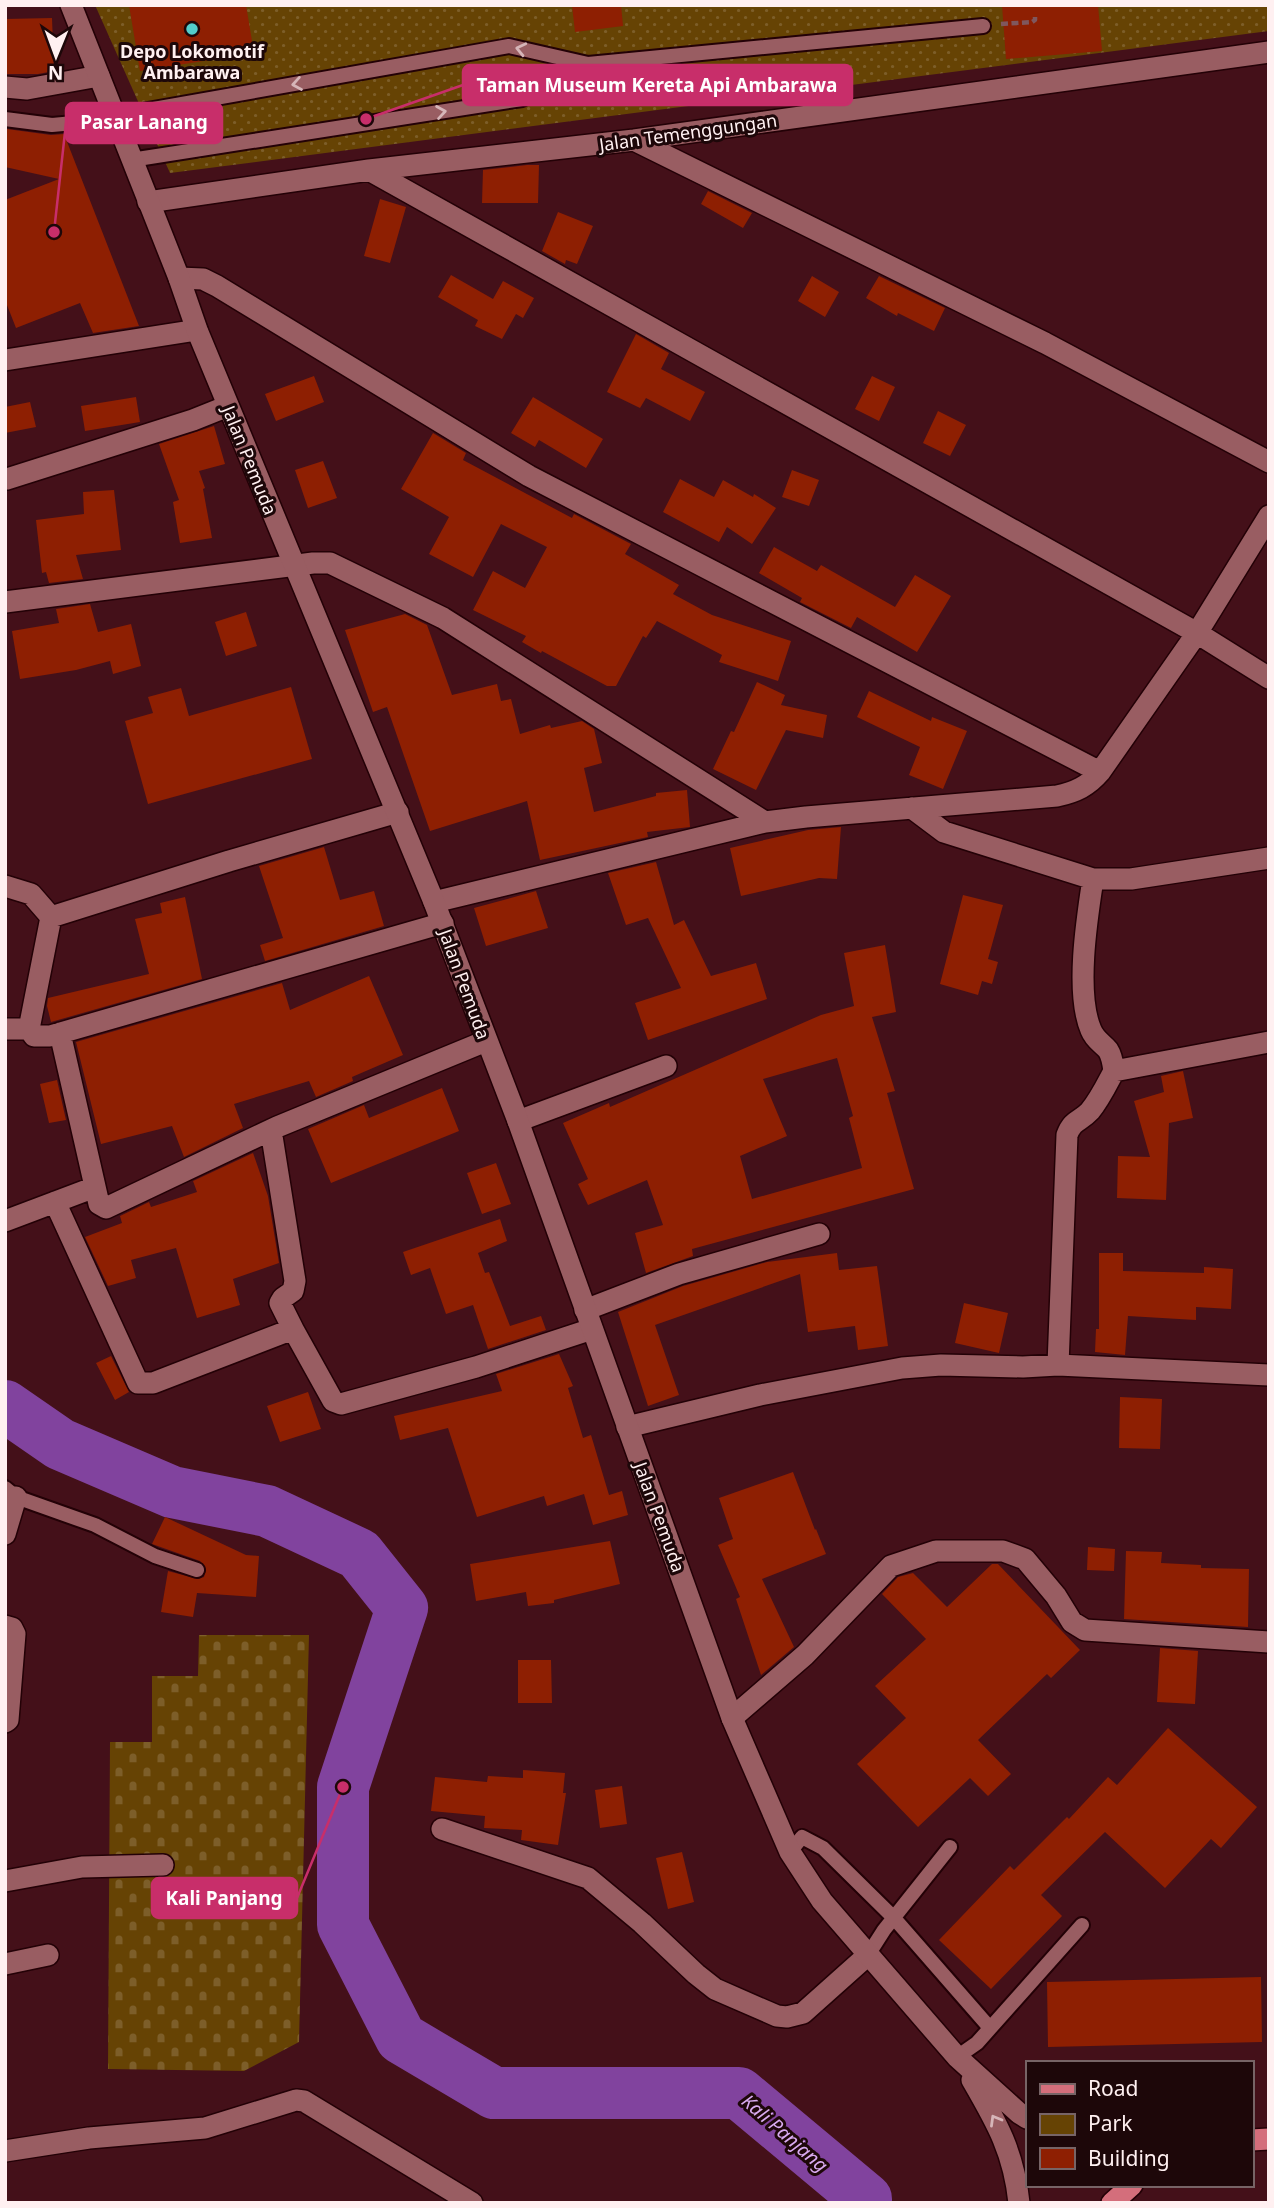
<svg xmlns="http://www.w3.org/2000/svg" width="1274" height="2208" viewBox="0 0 1274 2208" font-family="'Noto Sans',sans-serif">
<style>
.green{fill:url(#green-dots)}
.cemetery{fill:url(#cemetery-stones)}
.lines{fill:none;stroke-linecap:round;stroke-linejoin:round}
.river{stroke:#81439e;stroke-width:52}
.building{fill:#8e1f02;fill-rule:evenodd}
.service-casing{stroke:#230106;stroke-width:18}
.minor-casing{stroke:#230106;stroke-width:24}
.secondary-casing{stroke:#230106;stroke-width:24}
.primary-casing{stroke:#230106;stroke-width:24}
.path{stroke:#7f575d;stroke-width:4.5;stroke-dasharray:7 3.5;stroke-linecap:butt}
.service{stroke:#995d62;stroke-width:14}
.minor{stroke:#995d62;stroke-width:21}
.secondary{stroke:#995d62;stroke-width:21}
.primary{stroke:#d46e7b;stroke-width:21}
.oneway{stroke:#d6b5b8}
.poi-dot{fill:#53cdcb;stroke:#1d0709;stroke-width:2.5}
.labels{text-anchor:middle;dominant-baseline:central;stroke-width:6;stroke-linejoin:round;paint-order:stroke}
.poi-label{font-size:18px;font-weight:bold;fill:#fff0f1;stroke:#1d0709}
.street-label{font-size:18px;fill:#fff0f1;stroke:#1d0709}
.water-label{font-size:19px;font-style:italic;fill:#d8aaf0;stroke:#1d0709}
.leader{fill:none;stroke:#c82e6a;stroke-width:2.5}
.callout-dot{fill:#c82e6a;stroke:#1d0709;stroke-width:2.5}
.callout{fill:#c82e6a;stroke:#c82e6a;stroke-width:2.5}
.callout-label{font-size:19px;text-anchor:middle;font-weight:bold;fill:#fff}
</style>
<defs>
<pattern id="green-dots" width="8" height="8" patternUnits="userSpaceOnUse" patternTransform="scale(1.75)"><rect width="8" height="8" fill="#664304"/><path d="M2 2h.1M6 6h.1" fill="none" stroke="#7d5e29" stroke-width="1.8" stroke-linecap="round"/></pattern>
<pattern id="cemetery-stones" width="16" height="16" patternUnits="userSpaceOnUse" patternTransform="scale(1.75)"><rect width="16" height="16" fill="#664304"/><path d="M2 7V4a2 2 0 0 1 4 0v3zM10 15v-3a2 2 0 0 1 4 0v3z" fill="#7d5e29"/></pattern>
</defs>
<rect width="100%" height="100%" fill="#441019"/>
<path class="green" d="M95 5H1269V31L170 173Z"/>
<path class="cemetery" d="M199 1635H309L299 2042 244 2071 108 2069 110 1742H152V1676H198Z"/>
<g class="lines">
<path class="river" d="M5 1406 60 1444 172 1492 267 1511 359 1554 402 1608 343 1787V1925L401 2038 494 2093H739L866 2199V2203"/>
</g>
<path class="building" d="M129 5H246L254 53 140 71Z
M572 5H621L623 26 575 32Z
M1002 5H1098L1102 51 1006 59Z
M52 18 54 71 38 74H5V19Z
M7 129 51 135 64 134 139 326 93 333 80 303 16 328 5 300V200L59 179 5 167Z
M527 165H539L538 203H482L483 170Z
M708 191 752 213 743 228 701 204Z
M380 199 406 207 390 263 364 256Z
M558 212 593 226 577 264 566 260 565 264 542 251Z
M451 275 493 299 503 281 534 298 523 318 516 314 502 339 475 326 478 320 438 297Z
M812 276 839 292 825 317 798 301Z
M879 276 945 308 934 331 898 313 897 316 866 298Z
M636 334 669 353 661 369 705 392 690 421 646 398 640 408 607 392Z
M314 376 324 402 276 421 265 394Z
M872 376 895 387 879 421 855 409Z
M136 397 140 422 85 431 81 406Z
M533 397 603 439 586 468 539 440 535 447 511 433Z
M30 402 36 427 5 433V407Z
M938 411 966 425 950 456 923 443Z
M214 426 225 464 199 471 205 488 203 489 212 538 180 543 173 502 179 500 159 444Z
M433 433 466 453 463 460 572 518 574 514 631 544 625 554 679 585 673 594 712 615 791 641 778 681 719 662 722 655 657 621 646 638 643 636 616 686H607L542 651 541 653 522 642 526 636 473 610 493 571 525 588 547 547 501 524 473 577 429 554 449 517 401 489Z
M323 461 337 498 308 508 295 470Z
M792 470 819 480 809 506 782 497Z
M680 479 714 497 723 480 753 497 754 494 776 508 752 544 727 527 719 542 663 512Z
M114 490 121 550 76 555 83 579 49 583 46 572 42 573 36 520 84 514 83 492Z
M774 547 817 571 821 565 895 607 915 575 951 596 917 652 857 617 851 628 800 602 802 598 759 573Z
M90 604 98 632 131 624 141 666 113 674 110 661 76 670 20 679 12 631 59 623 56 609Z
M246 612 257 646 226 656 215 622Z
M405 614 427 625 452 695 497 684 501 701 511 699 520 734 550 725 551 728 582 721 594 729 602 763 584 768 594 812 656 796V793L687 790 690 827 647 832 648 837 540 860 527 801 430 831 387 707 373 712 345 630Z
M757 682 785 695 781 705 827 715 823 738 786 730 756 790 713 769 731 731 734 732Z
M291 687 312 759 148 804 125 721 153 713 148 697 181 688 189 716Z
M869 691 931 721 932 717 967 731 943 789 909 775 920 747 857 717Z
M841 827 837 879 819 878 741 896 730 848 808 830Z
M324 847 340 900 374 891 384 926 265 961 260 945 283 938 259 866Z
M656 862 674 925 684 920 711 976 756 963 767 999 648 1040 635 1003 681 988 648 918 626 925 608 873Z
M536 891 548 928 486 946 474 908Z
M963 895 1003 905 988 959 998 962 992 984 982 981 978 995 940 984Z
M185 897 202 979 51 1022 47 1006 48 998 149 974 135 919 162 913 160 903Z
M885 945 896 1012 872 1017 895 1091 887 1093 914 1189 692 1249 693 1256 646 1273 635 1233 663 1225 647 1180 588 1205 578 1184 588 1179 563 1123 609 1103 610 1107 821 1015 854 1006 844 953ZM837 1058 853 1116 849 1118 862 1168 752 1199 740 1156 787 1136 763 1079Z
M369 976 403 1055 352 1077 353 1081 316 1097 309 1081 234 1104 243 1128 184 1157 172 1126 101 1144 76 1042 282 983 290 1010Z
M1183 1071 1193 1118 1169 1123 1166 1200 1117 1198 1118 1156 1150 1157 1134 1101 1164 1092 1161 1076Z
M57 1080 66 1120 49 1123 40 1084Z
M442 1088 459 1131 331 1183 308 1129 364 1105 369 1118Z
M253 1153 268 1196 279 1263 233 1279 240 1305 197 1318 176 1248 131 1260 136 1278 108 1286 85 1237 122 1223 120 1216 149 1202 151 1207 197 1192 193 1181Z
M496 1163 511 1204 482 1214 467 1173Z
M500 1219 507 1241 478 1253 485 1273 489 1272 510 1326 541 1316 546 1330 488 1349 473 1305 446 1314 430 1268 411 1275 403 1252Z
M837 1253 839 1270 877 1266 888 1346 858 1350 855 1326 808 1332 800 1274 655 1325 679 1395 648 1406 618 1312 683 1286 767 1262Z
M1099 1253H1123V1271L1204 1273V1267L1233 1269 1231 1309 1196 1307V1320L1128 1316 1125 1355 1095 1352 1096 1329H1099Z
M964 1303 1008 1313 999 1353 955 1343Z
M559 1354 573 1386 568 1388 583 1438 591 1435 609 1495 622 1491 628 1515 593 1525 584 1494 547 1506 544 1496 477 1517 448 1428 400 1440 394 1416 502 1391 496 1374Z
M111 1356 129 1392 115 1400 96 1363Z
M308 1392 321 1429 280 1442 267 1406Z
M1120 1397 1162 1399 1160 1449 1119 1448Z
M793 1472 815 1530 816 1529 826 1554 762 1579 794 1647 761 1675 736 1599 740 1597 718 1545 733 1539 719 1498Z
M165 1517 246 1555 259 1556 256 1597 197 1593 193 1617 161 1612 168 1571 198 1579 204 1577 206 1569 200 1561 152 1544Z
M610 1541 620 1584 554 1600V1603L528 1606 526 1592 476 1601 470 1564Z
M1088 1547 1115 1549 1114 1571 1087 1570Z
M1126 1551 1162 1552 1161 1563 1201 1565V1568L1249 1569 1248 1627 1124 1619Z
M992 1564H998L1080 1650 1051 1678 1047 1674 978 1740 1011 1774 988 1796 970 1778 918 1827 857 1764 906 1718 875 1686 926 1639 882 1594 898 1577 913 1573 947 1607Z
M1160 1648 1198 1651 1195 1704 1157 1702Z
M518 1660H551L552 1703H518Z
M1168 1728 1257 1807 1221 1848 1211 1839 1165 1888 1105 1832 1041 1895 1062 1916 991 1989 939 1940 1010 1866 1014 1870 1067 1817 1069 1819 1108 1777 1117 1785Z
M523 1770 565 1773 563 1793H566L558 1845 521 1840 522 1830 484 1828 485 1816 431 1811 435 1777 487 1782 488 1776 523 1778Z
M622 1786 627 1824 600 1828 595 1790Z
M682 1852 694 1902 668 1909 656 1858Z
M1261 1977 1262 2042 1048 2047 1047 1982Z"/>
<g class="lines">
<defs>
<path id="service" d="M5 119 52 125 74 123 509 46 588 64 983 26
M131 160 522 99 588 64
M5 1488 16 1497 95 1525 155 1556 197 1570
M790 1852 802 1837 823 1848 894 1918 990 2028
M868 1955 884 1930 950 1847
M957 2057 977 2043 1082 1925"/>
<path id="minor" d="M5 87 27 89 99 76
M634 140 1045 343 1269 462
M369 170 1197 633 1269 678
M148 202 369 170 634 140 1269 52
M179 278 203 279 217 286 529 476 1100 772
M5 360 197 330
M7 479 193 420 228 406
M5 602 313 563H330L443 618 765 822
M912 808 944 832 1093 879H1131L1269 858
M1093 879C1087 918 1075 993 1091 1030 1095 1040 1102 1043 1108 1050 1112 1056 1113 1064 1114 1071
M5 886 31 894 51 917 29 1029
M434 902 765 822 806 817 1057 796C1076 792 1088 786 1100 772L1197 633 1269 516
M51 917 229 861 398 812
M5 1029H29L34 1036H50L443 923
M60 1033 99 1204 106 1208 277 1127 486 1041
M518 1121 666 1066
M55 1202 138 1383H153L293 1329 280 1303 283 1298 293 1291 295 1281 271 1130
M5 1221 95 1187
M585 1310 679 1274 819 1234
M293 1329 333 1401 341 1404 476 1367 592 1329
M1058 1365 1067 1135C1073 1119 1080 1122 1090 1111 1100 1099 1107 1084 1114 1071L1269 1042
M627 1427 760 1395 902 1368 941 1365 1023 1367 1058 1365 1269 1375
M5 1534 16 1497
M5 1626 12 1628 15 1634 8 1720 5 1722
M732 1718 805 1655 891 1566 936 1551H1003L1025 1559 1056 1596 1072 1622 1085 1630 1269 1642
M442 1829 588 1878 642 1923 696 1974 715 1989 777 2016 787 2017 803 2013 868 1955
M5 1881 82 1867 163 1865
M5 1964 48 1955
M5 2151 89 2138 205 2128 296 2100 304 2101 472 2203"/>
<path id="secondary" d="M71 5 179 278 197 330 434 902 518 1121 732 1718 790 1852 822 1901 957 2057 1019 2113 1027 2118
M972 2080C997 2123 1014 2153 1019 2203"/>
<path id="primary" d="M1251 2140 1269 2139
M1112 2203 1132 2185"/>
</defs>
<use href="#service" class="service-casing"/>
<use href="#minor" class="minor-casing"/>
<use href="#secondary" class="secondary-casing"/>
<use href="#primary" class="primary-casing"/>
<path class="path" d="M1001 24 1032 22 1035 20V17"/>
<use href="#service" class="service"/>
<use href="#minor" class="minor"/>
<use href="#secondary" class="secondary"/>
<use href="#primary" class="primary"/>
</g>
<defs><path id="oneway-chevron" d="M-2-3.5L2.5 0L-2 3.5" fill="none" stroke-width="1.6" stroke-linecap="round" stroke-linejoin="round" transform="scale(1.75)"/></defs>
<g class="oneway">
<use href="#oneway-chevron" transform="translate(521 49) rotate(-167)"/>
<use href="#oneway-chevron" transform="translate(297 84) rotate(170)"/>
<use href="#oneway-chevron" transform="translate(441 112) rotate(-9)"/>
<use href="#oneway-chevron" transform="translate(995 2120) rotate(-120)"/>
</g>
<circle class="poi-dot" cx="192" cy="29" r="7"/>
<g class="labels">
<g class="poi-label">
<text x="192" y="51">Depo Lokomotif<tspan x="192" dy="21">Ambarawa</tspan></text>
</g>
<g class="street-label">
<text transform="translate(688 132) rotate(-8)">Jalan Temenggungan</text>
<text transform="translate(250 460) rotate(68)">Jalan Pemuda</text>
<text transform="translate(465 984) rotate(70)">Jalan Pemuda</text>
<text transform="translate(660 1517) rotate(70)">Jalan Pemuda</text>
</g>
<g class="water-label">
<text transform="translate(785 2133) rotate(41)">Kali Panjang</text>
</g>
</g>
<path class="leader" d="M366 119L463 85M54 232L66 123M343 1787L297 1898"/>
<g class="callout-dot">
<circle cx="366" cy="119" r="7"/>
<circle cx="54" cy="232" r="7"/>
<circle cx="343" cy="1787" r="7"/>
</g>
<g class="callout">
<rect x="463" y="65" width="389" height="40" rx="7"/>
<rect x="66" y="103" width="156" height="40" rx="7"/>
<rect x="152" y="1878" width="145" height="40" rx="7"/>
</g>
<g class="callout-label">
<text x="657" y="92">Taman Museum Kereta Api Ambarawa</text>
<text x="144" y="129">Pasar Lanang</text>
<text x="224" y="1905">Kali Panjang</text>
</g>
<rect width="1274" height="2208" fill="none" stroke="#fff0f1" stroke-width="14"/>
<rect x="1026" y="2061" width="228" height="126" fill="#1d0709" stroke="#776466" stroke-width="2"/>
<rect x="1040" y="2084" width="35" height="10" fill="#d46e7b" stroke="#776466" stroke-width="2"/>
<text x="1088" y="2096" font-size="21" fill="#fff0f1">Road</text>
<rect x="1040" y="2114" width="35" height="21" fill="#664304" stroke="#776466" stroke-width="2"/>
<text x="1088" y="2131" font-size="21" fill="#fff0f1">Park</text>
<rect x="1040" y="2148" width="35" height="21" fill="#8e1f02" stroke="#776466" stroke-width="2"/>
<text x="1088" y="2166" font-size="21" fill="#fff0f1">Building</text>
<g transform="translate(56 56) rotate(181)" stroke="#1d0709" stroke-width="5" paint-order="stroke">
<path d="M0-5L12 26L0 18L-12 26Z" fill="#fff0f1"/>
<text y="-10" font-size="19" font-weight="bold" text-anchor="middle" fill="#fff0f1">N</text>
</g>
</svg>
